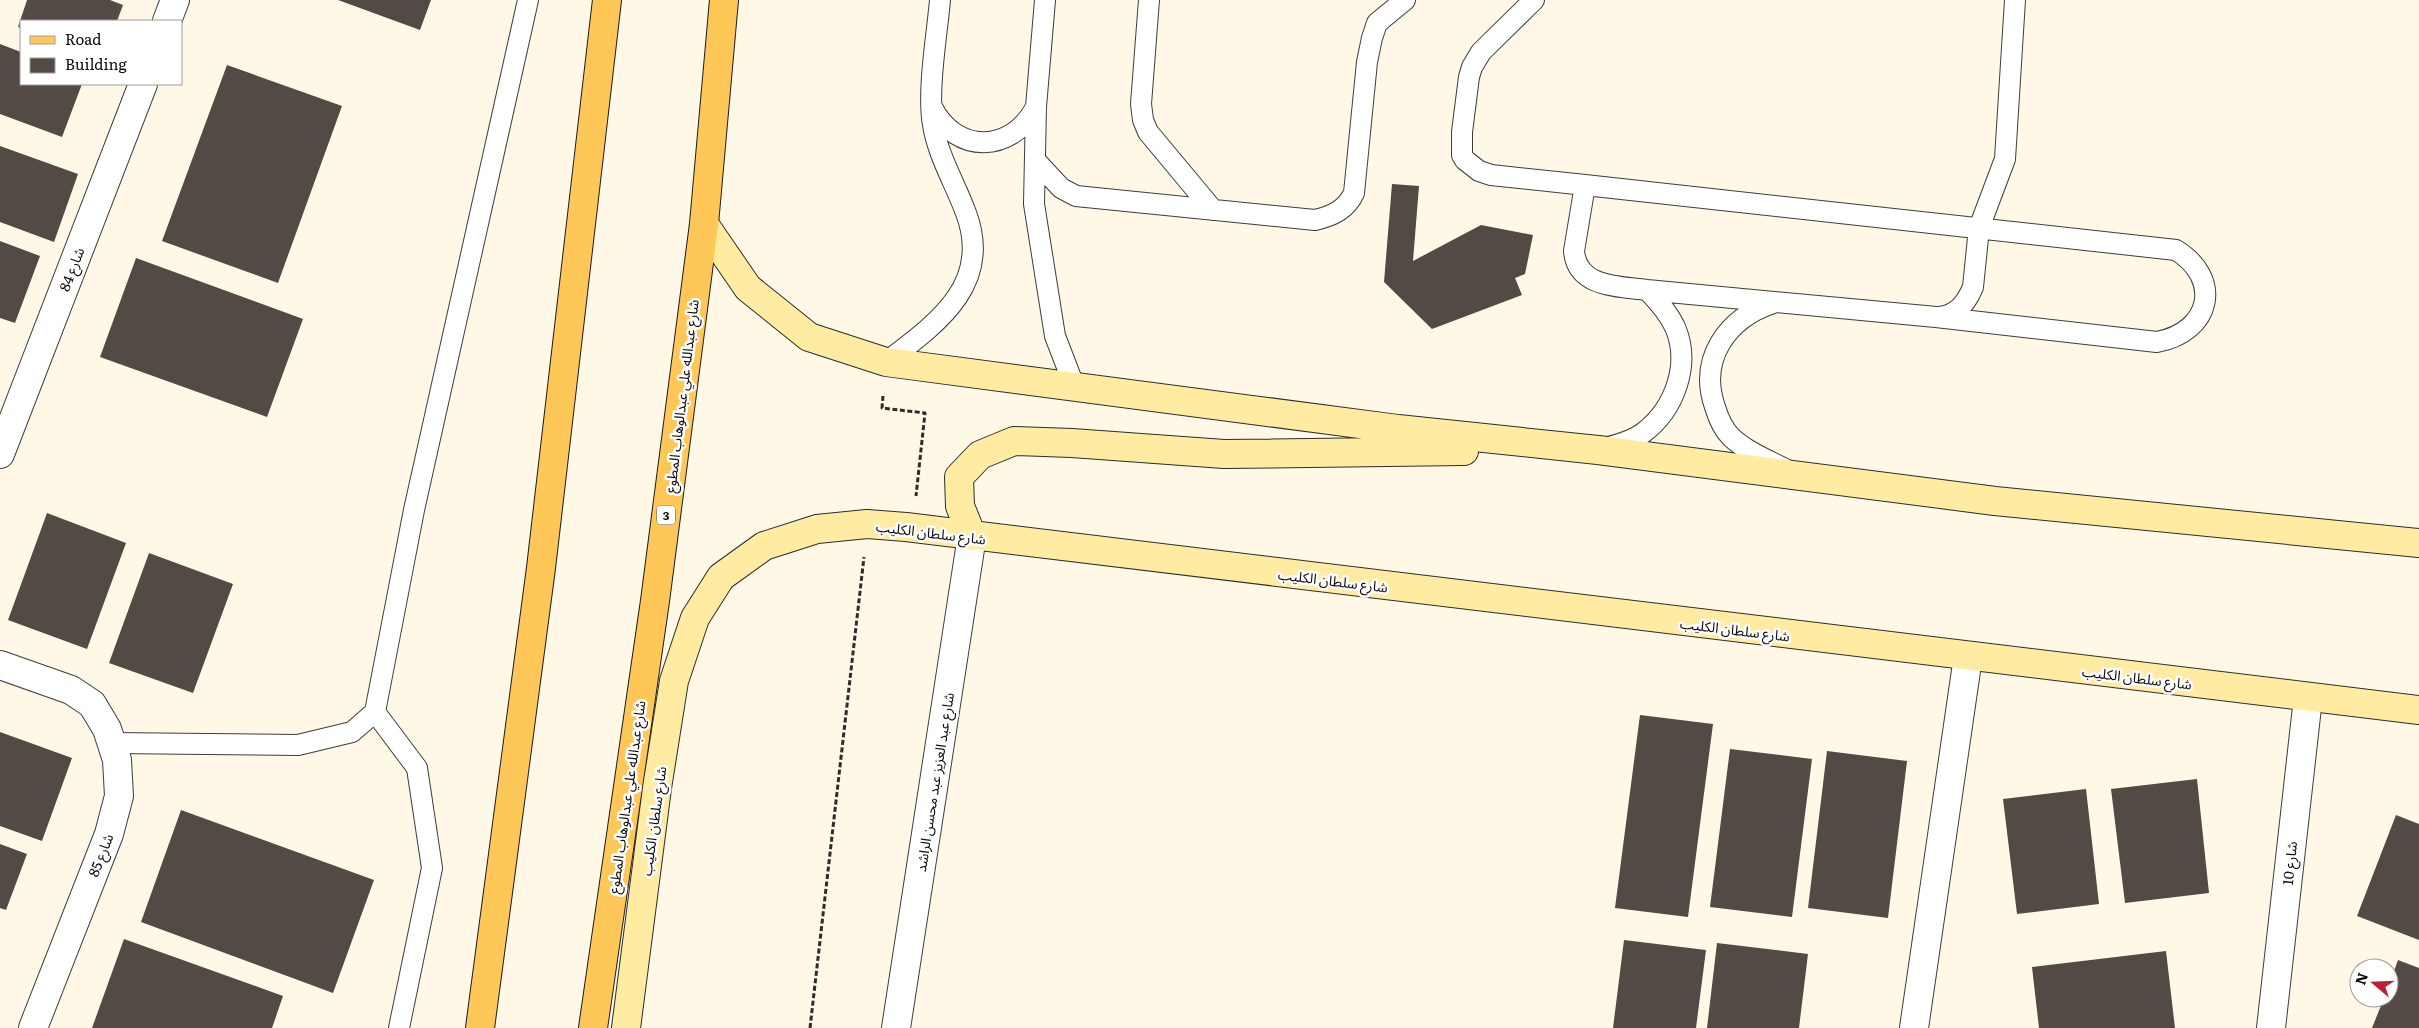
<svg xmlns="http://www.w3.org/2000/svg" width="2419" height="1028" viewBox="0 0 2419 1028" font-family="Literata,'Noto Sans Arabic',serif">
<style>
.building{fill:#534a46}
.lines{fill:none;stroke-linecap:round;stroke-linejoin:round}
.lane-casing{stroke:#3d3d3d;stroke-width:22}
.street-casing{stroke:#3d3d3d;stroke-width:30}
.secondary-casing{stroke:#2c2c2c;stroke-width:30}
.primary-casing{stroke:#1b1b1b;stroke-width:30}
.path{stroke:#2c2c2c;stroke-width:3;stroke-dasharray:5 2.5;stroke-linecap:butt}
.lane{stroke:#fff;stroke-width:20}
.street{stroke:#fff;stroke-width:28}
.secondary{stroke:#ffeca2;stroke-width:28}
.primary{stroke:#ffc757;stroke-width:28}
.labels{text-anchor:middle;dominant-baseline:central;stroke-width:5;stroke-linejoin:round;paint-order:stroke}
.shield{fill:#fff;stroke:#545454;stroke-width:1}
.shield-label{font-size:12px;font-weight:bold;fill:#0a0a0a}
.street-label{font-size:14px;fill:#0a0a0a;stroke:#fff}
</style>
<rect width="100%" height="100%" fill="#fff8e7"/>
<path class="building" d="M27 0H110L123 5 117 21H21V28L18 27Z
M338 0H431L420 30Z
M0 44 21 52V84H82L62 137 0 114Z
M227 65 342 106 278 283 162 241Z
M0 146 78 174 54 242 0 222Z
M1392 184 1419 186 1413 261 1481 225 1533 235 1525 274 1515 278 1522 295 1432 329 1384 282Z
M0 241 40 256 15 323 0 318Z
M136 258 303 319 267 417 100 357Z
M47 513 126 543 87 649 8 620Z
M149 553 233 584 193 693 109 663Z
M1640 715 1713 724 1688 917 1615 908Z
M0 732 72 758 42 841 0 826Z
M1730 749 1812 759 1792 917 1710 907Z
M1827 751 1907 761 1888 918 1808 908Z
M2197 779 2209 893 2125 903 2111 789Z
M2086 789 2099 904 2017 914 2003 799Z
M181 810 374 880 333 993 141 922Z
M2396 815 2419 824V940L2357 916Z
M0 844 27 854 6 910 0 908Z
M124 939 283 996 272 1028H92Z
M1624 940 1706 950 1696 1028H1613Z
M1717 943 1808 954 1799 1028H1707Z
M2166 951 2175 1028H2039L2032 967Z
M2398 960 2419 968V1028H2372L2384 998H2389V985Z"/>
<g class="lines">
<defs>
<path id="lane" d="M1045 0 1036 107 1034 204 1055 336 1075 388
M1149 0 1141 104 1143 120 1148 132 1213 210
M1534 0 1481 52 1472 67 1469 77 1462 132V155L1465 160 1479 171 1491 175 1585 185 2176 250C2223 279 2211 332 2157 342L1936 317 1647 290C1619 286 1577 288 1574 251L1585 185
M932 107C956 155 1012 153 1036 107
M1035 160 1061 188 1076 196 1315 220C1332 216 1346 210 1354 193L1367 62 1372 38 1377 23 1405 0
M1773 303C1728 318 1698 358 1715 407 1718 417 1723 429 1731 437 1747 452 1768 460 1787 470
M1938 317C1956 316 1966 304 1973 287L1979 228 2005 159 2015 0
M886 362C936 324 993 285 966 213 955 183 938 156 933 125 927 91 937 35 940 0
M1604 448C1618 445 1632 441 1643 433 1675 409 1691 364 1675 327 1668 312 1658 301 1647 290
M375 712 417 768 432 868 399 1028
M111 743 298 745 352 732 375 712 414 510 528 0"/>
<path id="street" d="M167 21 175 0
M0 454 143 84
M0 665 71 690 92 704 107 729 117 760 119 796 109 834 33 1028
M896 1028 972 536
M1914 1028 1968 657
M2271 1028 2308 698"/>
<path id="secondary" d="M704 224 748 288 809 337 886 362 1398 429 1598 450 1995 501 2419 543
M972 536 960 506 959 477 980 455 1014 441 1072 443 1224 454 1464 451
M626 1028 657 788 674 681 695 618 721 577 764 546 817 529 867 524 906 527 2419 710"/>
<path id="primary" d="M480 1028 541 568 607 0
M593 1028 655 601 704 224 724 0"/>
</defs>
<use href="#lane" class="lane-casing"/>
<use href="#street" class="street-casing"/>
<use href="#secondary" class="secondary-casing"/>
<use href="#primary" class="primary-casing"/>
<path class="path" d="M883 396 882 408 925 413 916 496
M810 1028 864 557"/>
<use href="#lane" class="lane"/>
<use href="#street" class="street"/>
<use href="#secondary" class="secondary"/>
<use href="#primary" class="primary"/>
</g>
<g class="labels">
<rect class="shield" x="657" y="505.5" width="18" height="19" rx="4"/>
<g class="shield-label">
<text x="666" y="515">3</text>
</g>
<g class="street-label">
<text transform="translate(71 269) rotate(-69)">شارع 84</text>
<text transform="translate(681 396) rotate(-83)">شارع عبدالله علي عبدالوهاب المطوع</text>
<text transform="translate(931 532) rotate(7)">شارع سلطان الكليب</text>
<text transform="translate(1333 580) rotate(7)">شارع سلطان الكليب</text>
<text transform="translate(1735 629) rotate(7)">شارع سلطان الكليب</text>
<text transform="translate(2137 677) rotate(7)">شارع سلطان الكليب</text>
<text transform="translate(934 782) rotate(-81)">شارع عبد العزيز عبد محسن الراشد</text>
<text transform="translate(626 797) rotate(-82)">شارع عبدالله علي عبدالوهاب المطوع</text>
<text transform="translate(653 821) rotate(-82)">شارع سلطان الكليب</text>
<text transform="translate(100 855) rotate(-69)">شارع 85</text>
<text transform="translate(2289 863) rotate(-84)">شارع 10</text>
</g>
</g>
<rect x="20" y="20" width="162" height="65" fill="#ffffff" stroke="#9d9d9d"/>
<rect x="30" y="36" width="25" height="8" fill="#ffc757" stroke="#9d9d9d"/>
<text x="65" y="45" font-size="15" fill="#0a0a0a">Road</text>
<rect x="30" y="58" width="25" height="15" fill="#534a46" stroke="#9d9d9d"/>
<text x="65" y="70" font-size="15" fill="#0a0a0a">Building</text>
<g transform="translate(2374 983) rotate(289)"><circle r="24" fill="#ffffff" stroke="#9d9d9d"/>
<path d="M0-4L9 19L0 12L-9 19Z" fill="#be1e33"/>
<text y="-8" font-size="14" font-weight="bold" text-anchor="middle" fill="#0a0a0a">N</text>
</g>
</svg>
